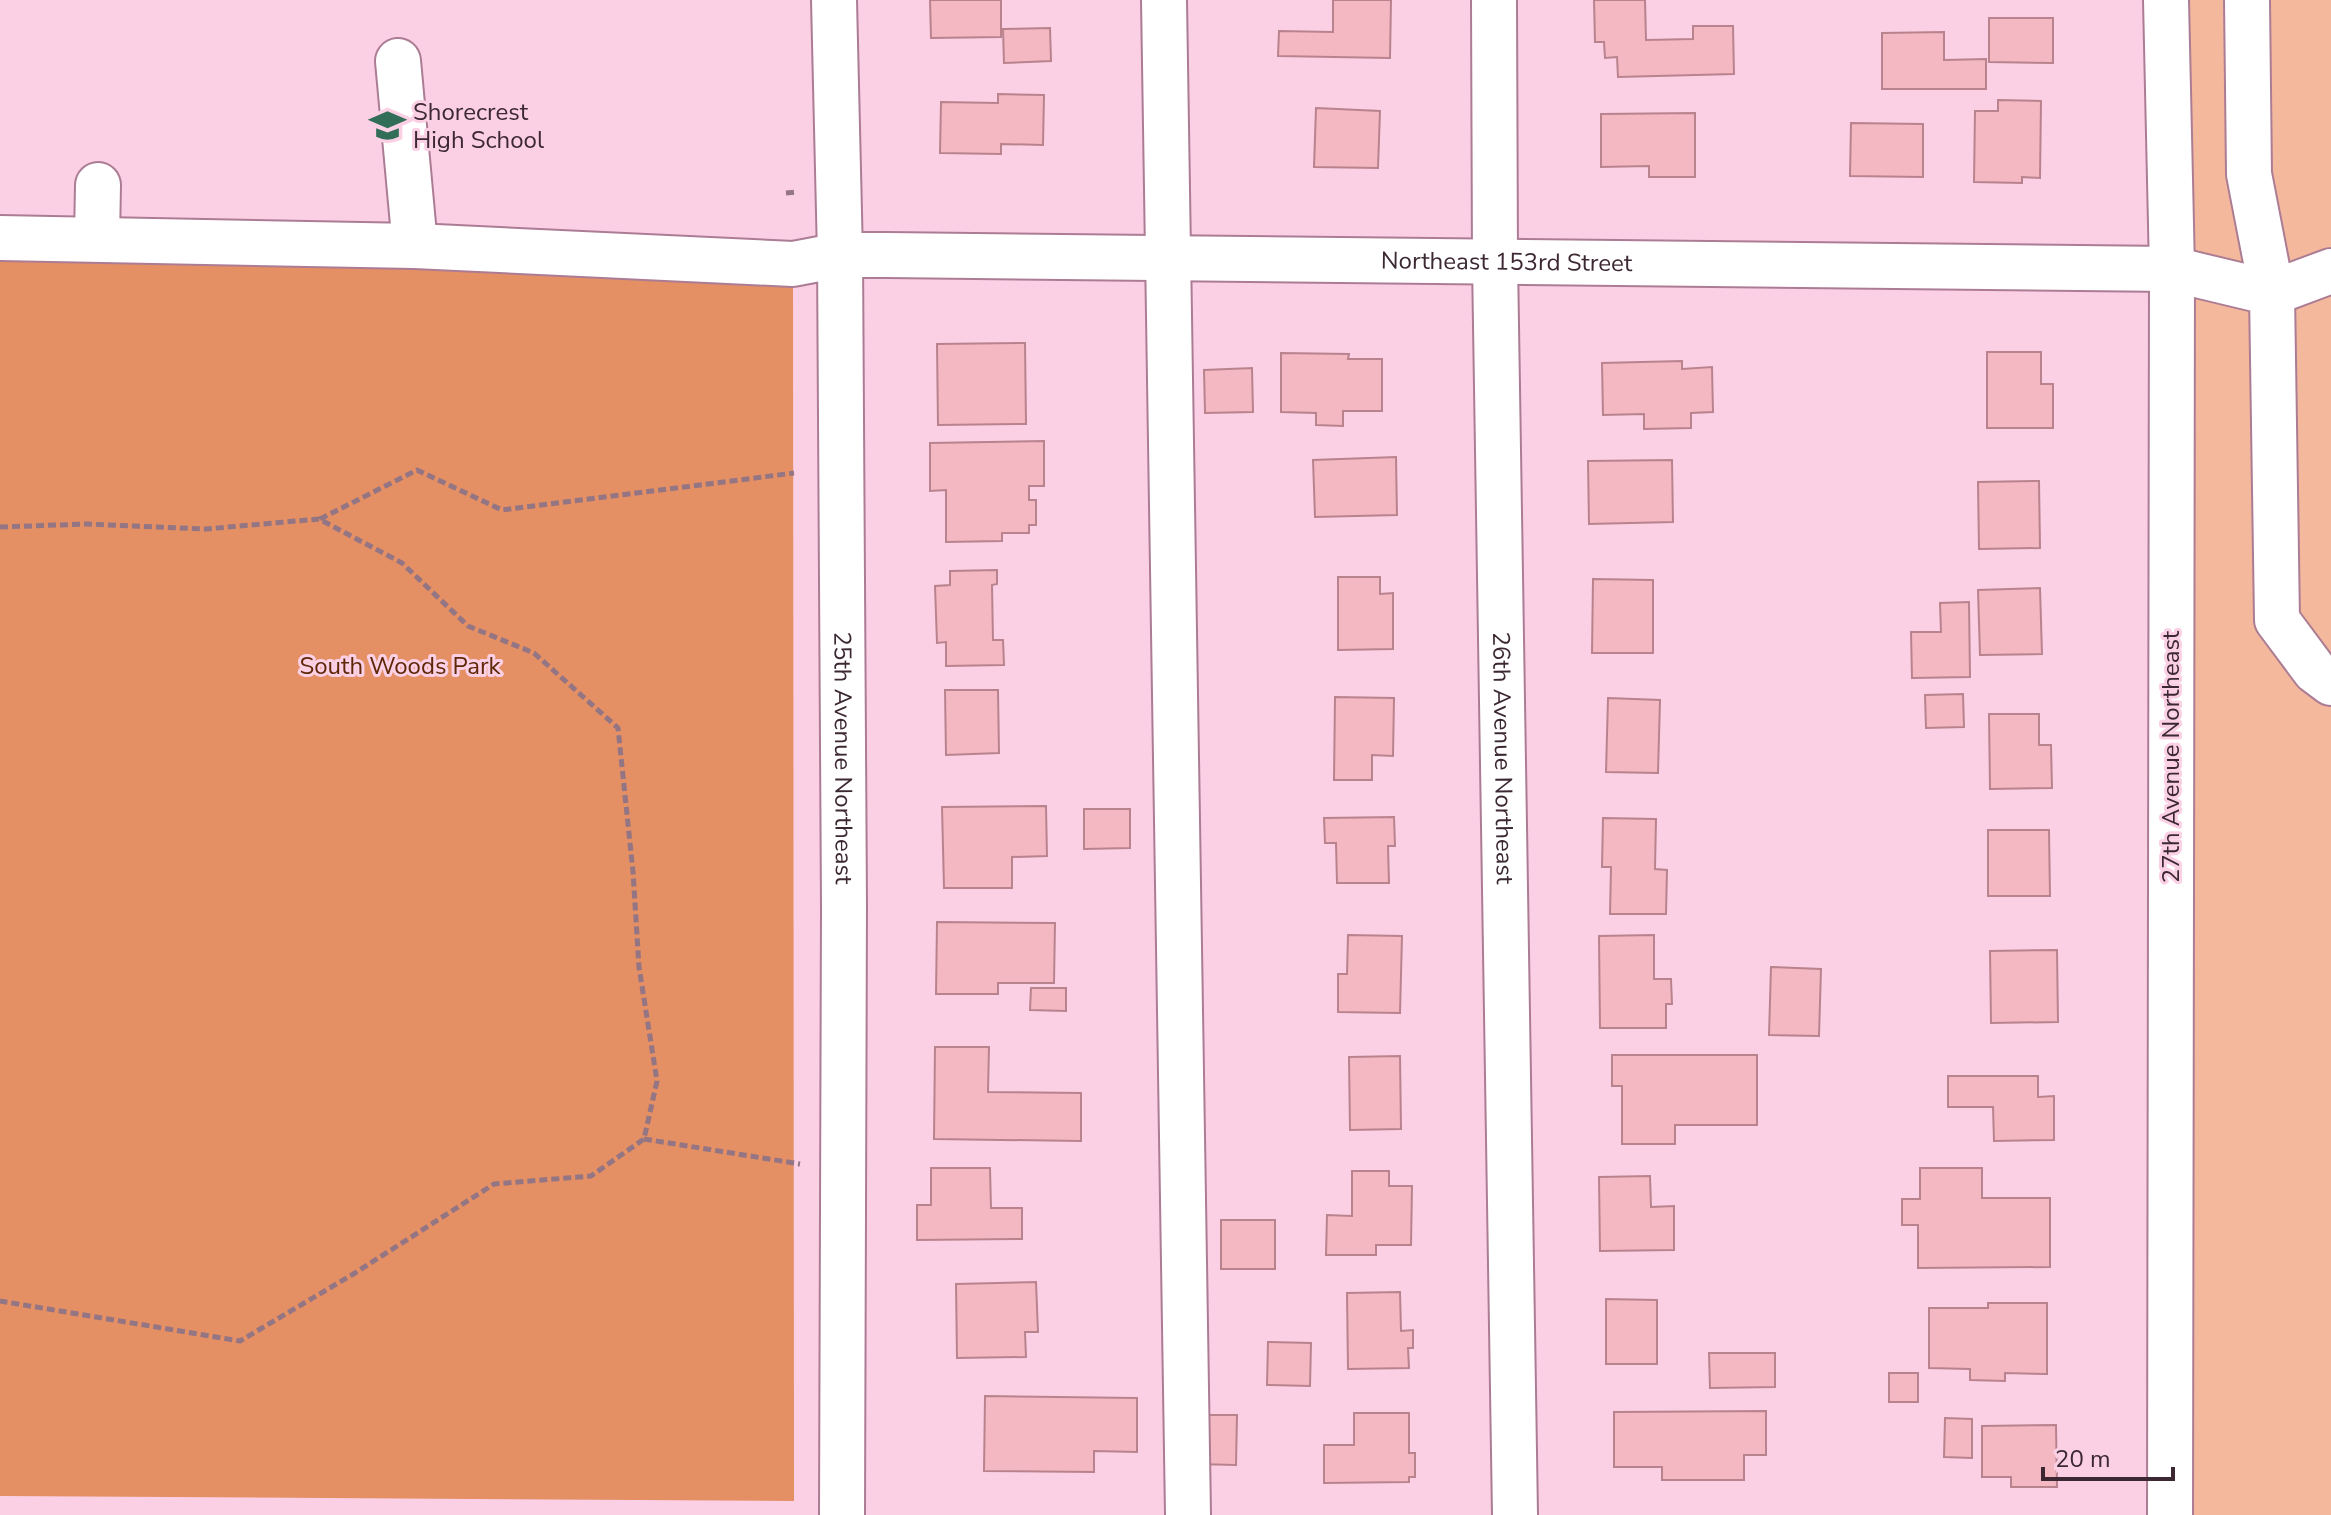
<svg xmlns="http://www.w3.org/2000/svg" width="2331" height="1515" viewBox="0 0 2331 1515" font-family="'Nunito Sans',sans-serif">
<style>
.green{fill:#f4b99c}
.forest{fill:#e48f64}
.building{fill:#f4b8c2;stroke:#b9838d;stroke-width:2}
.lines{fill:none;stroke-linecap:round;stroke-linejoin:round}
.minor-casing{stroke:#ac7c94;stroke-width:48}
.path{stroke:#937584;stroke-width:5;stroke-dasharray:8 4;stroke-linecap:butt}
.minor{stroke:#fff;stroke-width:44}
.labels{text-anchor:middle;dominant-baseline:central;stroke-width:6;stroke-linejoin:round;paint-order:stroke}
.poi-label{font-size:24px;fill:#3c2833;stroke:#fbd0e5;text-anchor:start}
.street-label{font-size:24px;fill:#3c2833;stroke:#fbd0e5}
.park-label{font-size:24px;fill:#5e2807;stroke:#fbd0e5}
</style>
<rect width="100%" height="100%" fill="#fbd0e5"/>
<path class="green" d="M2172 0H2331V1515H2172Z"/>
<path class="forest" d="M0 261 793 264 794 1501 0 1496Z"/>
<path class="building" d="M930 0H1001V37L931 38Z
M1333 0H1391L1390 58 1278 56 1279 31 1333 32Z
M1594 0H1645L1646 40 1693 39V26H1733L1734 74 1618 77 1617 57 1605 58 1604 42H1595Z
M1989 18H2053V63L1989 62Z
M1050 28 1051 61 1004 63 1003 29Z
M1944 32V60L1986 59V89H1882V33Z
M998 94 1044 95 1043 145 1001 144V154L940 153 941 102 998 103Z
M1998 100 2041 101 2040 178 2022 177V183L1974 182 1975 111H1998Z
M1316 108 1380 111 1378 168 1314 167Z
M1695 113V177H1649V166L1601 167V114Z
M1851 123 1923 124V177L1850 176Z
M1025 343 1026 424 938 425 937 344Z
M1987 352H2041V384H2053V428H1987Z
M1281 353 1349 354 1348 359H1382V411H1343V426L1316 425V413L1281 412Z
M1682 361V369L1712 367 1713 412 1691 413V428L1644 429V414L1603 415 1602 363Z
M1252 368 1253 412 1205 413 1204 370Z
M1044 441V486H1029V500H1036V525H1029V533H1002V541L946 542V490L930 491V443Z
M1396 457 1397 515 1315 517 1313 460Z
M1672 460 1673 522 1589 524 1588 461Z
M2039 481 2040 548 1979 549 1978 482Z
M997 570V584L992 585 993 640H1003L1004 665 946 666V642L937 643 935 586 950 585V571Z
M1338 577H1380V594L1393 593V649L1338 650Z
M1593 579 1653 580V653H1592Z
M2040 588 2042 654 1980 655 1978 590Z
M1969 602 1970 677 1912 678 1911 632H1941L1940 603Z
M945 690H998L999 753 946 755Z
M1963 694 1964 727 1926 728 1925 695Z
M1335 697 1394 698 1393 756 1372 755V780H1334Z
M1608 698 1660 700 1658 773 1606 772Z
M1989 714H2039V745H2051L2052 788 1990 789Z
M1046 806 1047 856 1012 857V888H944L942 807Z
M1084 809H1130V848L1084 849Z
M1394 817 1395 846H1388L1389 883H1337L1336 843H1325L1324 818Z
M1603 818 1656 819 1655 869 1667 870 1666 914H1610L1611 867H1602Z
M1988 830H2049L2050 896H1988Z
M937 922 1055 923 1054 983H998V994H936Z
M1348 935 1402 936 1400 1013 1338 1012V974H1347Z
M1654 935V979H1671L1672 1004H1666V1028H1600L1599 936Z
M2057 950 2058 1022 1991 1023 1990 951Z
M1771 967 1821 969 1819 1036 1769 1035Z
M1031 988H1066V1011L1030 1010Z
M935 1047H989L988 1092 1081 1093V1141L934 1139Z
M1612 1055H1757V1125H1675V1144H1622V1086H1612Z
M1400 1056 1401 1129 1350 1130 1349 1057Z
M1948 1076H2038V1097L2054 1096V1140L1994 1141 1993 1107H1948Z
M931 1168H990L991 1208H1022V1239L917 1240V1205H931Z
M1920 1168H1982V1198H2050V1267L1918 1268V1225H1902V1199H1920Z
M1352 1171H1389V1186H1412L1411 1245H1376V1255H1326L1327 1215 1352 1216Z
M1650 1176 1651 1207 1674 1206V1250L1600 1251 1599 1177Z
M1221 1220H1275V1269H1221Z
M1036 1282 1038 1332H1025L1026 1357 957 1358 956 1284Z
M1400 1292 1401 1331 1413 1330V1348H1408L1409 1368 1348 1369 1347 1293Z
M1606 1299 1657 1300V1364H1606Z
M1988 1303H2047V1374L2005 1373V1381L1970 1380V1369L1929 1368V1308H1988Z
M1268 1342 1311 1343 1310 1386 1267 1385Z
M1709 1353H1775V1387L1710 1388Z
M1889 1373H1918V1402H1889Z
M985 1396 1137 1398V1452L1094 1451V1472L984 1471Z
M1766 1411V1455H1744V1480H1662V1467H1614V1412Z
M1354 1413H1409V1453H1415V1477H1409V1482L1324 1483V1445H1354Z
M1197 1415H1237L1236 1465 1196 1464Z
M1945 1418 1972 1419V1458L1944 1457Z
M2056 1425 2057 1487H2011V1477H1982V1426Z"/>
<g class="lines">
<defs>
<g id="minor">
<path id="s1" d="M834 0 840 255 844 906 842 1515"/>
<path d="M1164 0 1188 1515"/>
<path id="s2" d="M1494 0 1495 262 1515 1515"/>
<path d="M2166 0 2172 269 2170 1515"/>
<path d="M2247 0 2249 174 2272 293 2331 271"/>
<path d="M398 61 415 246"/>
<path id="s3" d="M0 238 415 246 793 264 840 255H886L2172 269 2272 293 2277 620 2315 671 2331 683"/>
<path d="M97 238 98 185"/>
</g>
</defs>
<use href="#minor" class="minor-casing"/>
<path class="path" d="M786 193 797 192
M320 519 417 470 502 510 794 473
M0 527 87 524 206 529 319 519 402 563 468 626 534 653 618 728 633 872 639 967 657 1081 644 1139 591 1176 494 1184 355 1273 240 1341 0 1301
M644 1139 800 1164"/>
<use href="#minor" class="minor"/>
</g>
<defs>
<symbol id="school-bare" viewBox="-9 -9 18 18"><path d="M0-5L7-2L0 1L-7-2ZM-4 1L0 2.5L4 1V4Q0 6-4 4Z" fill="#316d57" stroke="#fbd0e5" stroke-width="2.5" paint-order="stroke"/></symbol>
</defs>
<g fill-rule="evenodd">
<use href="#school-bare" x="362" y="100" width="51" height="51"/>
</g>
<g class="labels">
<g class="poi-label">
<text x="413" y="112">Shorecrest<tspan x="413" dy="28">High School</tspan></text>
</g>
<g class="street-label">
<text stroke="none"><textPath href="#s3" startOffset="1508">Northeast 153rd Street</textPath></text>
<text stroke="none"><textPath href="#s1" startOffset="758">25th Avenue Northeast</textPath></text>
<text transform="translate(2171 757) rotate(-90)">27th Avenue Northeast</text>
<text stroke="none"><textPath href="#s2" startOffset="758">26th Avenue Northeast</textPath></text>
</g>
<g class="park-label">
<text x="400" y="666">South Woods Park</text>
</g>
</g>
<path d="M2043 1467v12h130v-12" fill="none" stroke="#3c2833" stroke-width="4"/>
<text x="2055" y="1467" font-size="24" fill="#3c2833" stroke="#fbd0e5" stroke-width="6" paint-order="stroke">20 m</text>
</svg>
